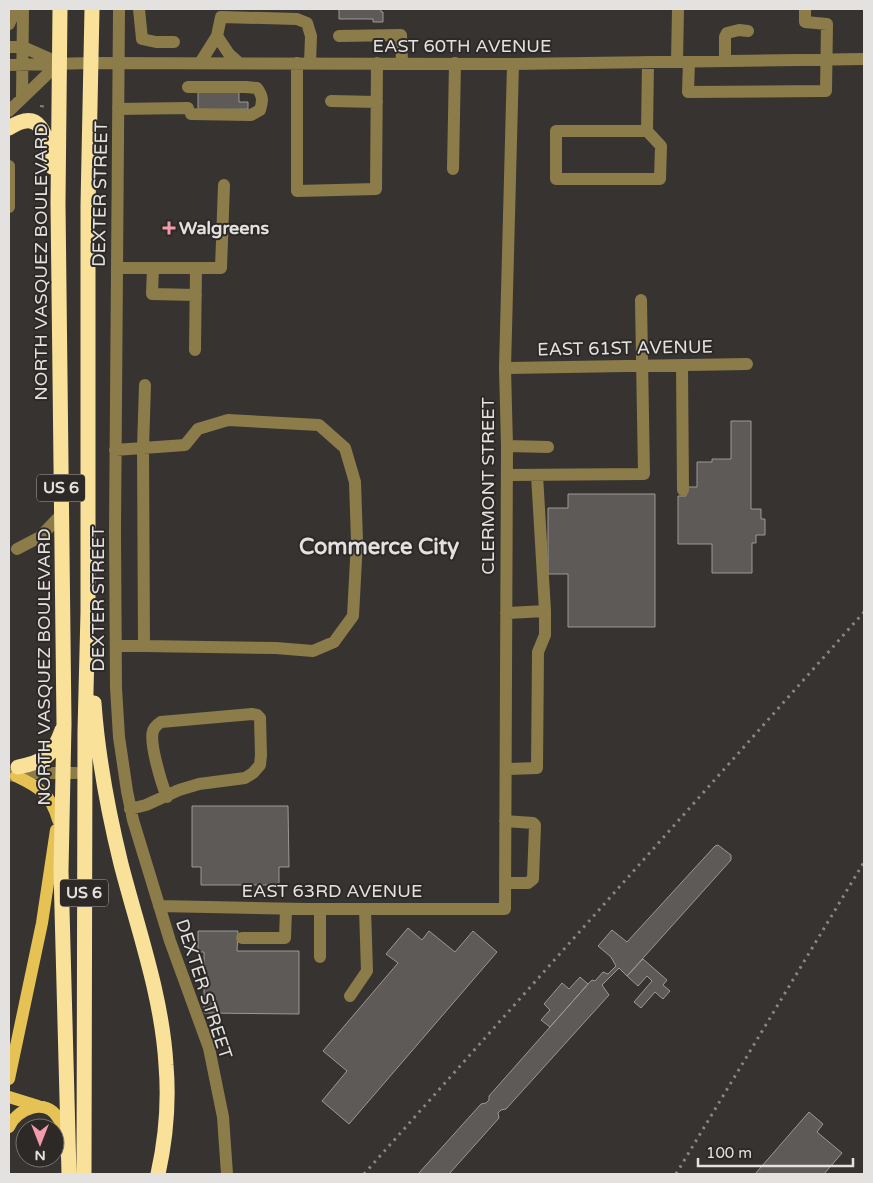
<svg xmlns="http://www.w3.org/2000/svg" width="873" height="1183" viewBox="0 0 873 1183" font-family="'Varela Round',sans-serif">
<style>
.building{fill:#5d5a58;stroke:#9c9896}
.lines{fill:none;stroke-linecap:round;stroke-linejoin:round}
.path{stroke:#827f7e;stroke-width:2;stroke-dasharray:4 4;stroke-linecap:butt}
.minor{stroke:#8c7c4a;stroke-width:12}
.major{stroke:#e6c254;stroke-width:12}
.highway{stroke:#f9e199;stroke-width:15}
.rail{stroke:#898785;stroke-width:3;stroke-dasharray:2.5 5;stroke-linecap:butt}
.poi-dot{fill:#f39aab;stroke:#2c2927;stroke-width:2}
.labels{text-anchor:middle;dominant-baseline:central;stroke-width:4;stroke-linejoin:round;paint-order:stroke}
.shield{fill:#2c2927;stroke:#adaaa9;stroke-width:1}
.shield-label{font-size:16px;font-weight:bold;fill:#e4e2e1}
.street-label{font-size:18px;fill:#e4e2e1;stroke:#2c2927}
.poi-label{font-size:18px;font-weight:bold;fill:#e4e2e1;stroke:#2c2927;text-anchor:start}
.district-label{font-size:22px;font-weight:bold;fill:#e4e2e1;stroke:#2c2927}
</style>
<rect width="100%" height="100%" fill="#363331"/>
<path class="building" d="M339 9H381V12H383V22H373V19H339Z
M239 91V102H248V109L198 110V92Z
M731 421H751V509H761V519H765V535H756V543H752V573H712V544H678V496H686V487H697V462H712V459H731Z
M568 494H655V627H568V574H548V508H568Z
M192 806H288L289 867H279V885H201V867H192Z
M718 845 731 855V860L627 976 619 968 602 985 609 995 506 1109 501 1110 498 1113 499 1118 449 1174H418L481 1104 486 1103 489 1100V1096L588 984 592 980 595 981 603 972 608 974 616 966 611 957 598 946 612 930 627 942 715 846Z
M408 928 422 940 429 931 455 952 473 931 497 952 349 1124 322 1101 347 1071 323 1051 398 963 386 954Z
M198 931H238L237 951H299V1014L204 1013V952H198Z
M643 959 667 980 663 985 670 991 663 999 655 992 641 1008 634 1002 652 981 647 976 638 986 627 976Z
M580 977 588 984 550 1027 541 1020 550 1010 544 1004 562 983 569 989Z
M809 1112 823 1124 817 1132 842 1153 824 1174H755Z"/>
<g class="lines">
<path class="path" d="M40 106 48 107"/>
<path class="minor" d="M119 9 115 531 116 688 119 737 127 791 133 820 170 941 209 1048 223 1117 227 1174
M139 9 142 39 156 42H174
M9 24 16 9
M217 36 229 54 239 63
M339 36 401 35 402 63
M9 47H23L57 62
M725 61V37L727 33 739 30 748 31
M677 62 678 9
M689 62 688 92 826 91 827 24 805 22V9
M200 63 217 36 221 17 297 19 307 23 311 36 310 63
M297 63V191L376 189 377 63
M9 65 92 63 513 64 864 59
M188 87H246L257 88C263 96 263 101 260 110L251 115 191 114
M22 97 23 9
M331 101 377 102
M118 109 188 108
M9 111 59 63
M647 131 661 146 660 179H556V131H647L648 62
M9 166V207
M453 169 455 63
M117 268H221L224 185
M153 268 152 294 196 295
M195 350 196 268
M682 365 683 490
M505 368 747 364
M507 446 548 447
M115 450 143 448 144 646H116
M507 475 644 474 641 300
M17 549 40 537 62 514
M506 613 545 611 537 475
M144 646 276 648 313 651 334 642 353 616 357 541 355 482 345 448 319 425 228 420 198 429 185 445 143 448 145 385
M506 769 537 768 538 652 545 635V611
M9 775 16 776 29 773H76
M130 809 146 805 179 790 199 784 245 778 253 773 260 765 261 755 260 718 257 715 252 714 161 722C158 724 154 728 153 731 149 743 162 785 167 797
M505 883H528L533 879 535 825 533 823 505 821
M159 906 307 909H505L507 446 505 368 513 64
M320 909V957
M242 938H285L286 909
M350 996 367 971 365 909"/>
<path class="major" d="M16 776C39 787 51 794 58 820
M9 1079 42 923 56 830
M9 1097 38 1106
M9 1127C16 1109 46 1097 58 1118 62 1124 62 1131 63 1138"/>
<path class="highway" d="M60 9 58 203 64 724 61 871 69 1174
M9 128C44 105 47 141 52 167
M94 703C98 758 108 811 121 864 138 930 162 996 166 1065 169 1101 166 1138 158 1174
M18 767C44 762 53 756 62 730
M84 1174 85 731 88 612V205L92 9"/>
<path class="rail" d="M364 1174 864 612
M676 1174 864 862"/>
</g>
<path class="poi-dot" d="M166.5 220.5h5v5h5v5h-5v5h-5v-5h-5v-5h5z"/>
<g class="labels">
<g class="shield">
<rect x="37" y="474.5" width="48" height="27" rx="4"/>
<rect x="60" y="879.5" width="48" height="27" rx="4"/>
</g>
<g class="shield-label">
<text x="61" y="488">US 6</text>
<text x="84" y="893">US 6</text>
</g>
<g class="street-label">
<text x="462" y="46">EAST 60TH AVENUE</text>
<text transform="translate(100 194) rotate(-89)">DEXTER STREET</text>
<text transform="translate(41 262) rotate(-90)">NORTH VASQUEZ BOULEVARD</text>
<text transform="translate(625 348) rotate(-1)">EAST 61ST AVENUE</text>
<text transform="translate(488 486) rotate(-90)">CLERMONT STREET</text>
<text transform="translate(98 599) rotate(-90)">DEXTER STREET</text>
<text transform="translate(44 667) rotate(-90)">NORTH VASQUEZ BOULEVARD</text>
<text x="332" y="891">EAST 63RD AVENUE</text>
<text transform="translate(204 989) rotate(72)">DEXTER STREET</text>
</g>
<g class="poi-label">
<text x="179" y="228">Walgreens</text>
</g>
<g class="district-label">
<text x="379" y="547">Commerce City</text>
</g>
</g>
<rect width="873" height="1183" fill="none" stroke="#e4e2e1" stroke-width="20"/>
<g transform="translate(40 1143) rotate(180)"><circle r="24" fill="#2c2927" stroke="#767371"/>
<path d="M0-4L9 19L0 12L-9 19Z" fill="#f39aab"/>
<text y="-8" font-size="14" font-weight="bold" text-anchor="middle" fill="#e4e2e1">N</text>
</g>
<path d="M698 1158v8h155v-8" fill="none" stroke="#e4e2e1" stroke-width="2.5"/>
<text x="706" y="1158" font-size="15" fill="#e4e2e1" stroke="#2c2927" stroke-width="4" paint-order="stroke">100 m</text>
</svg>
